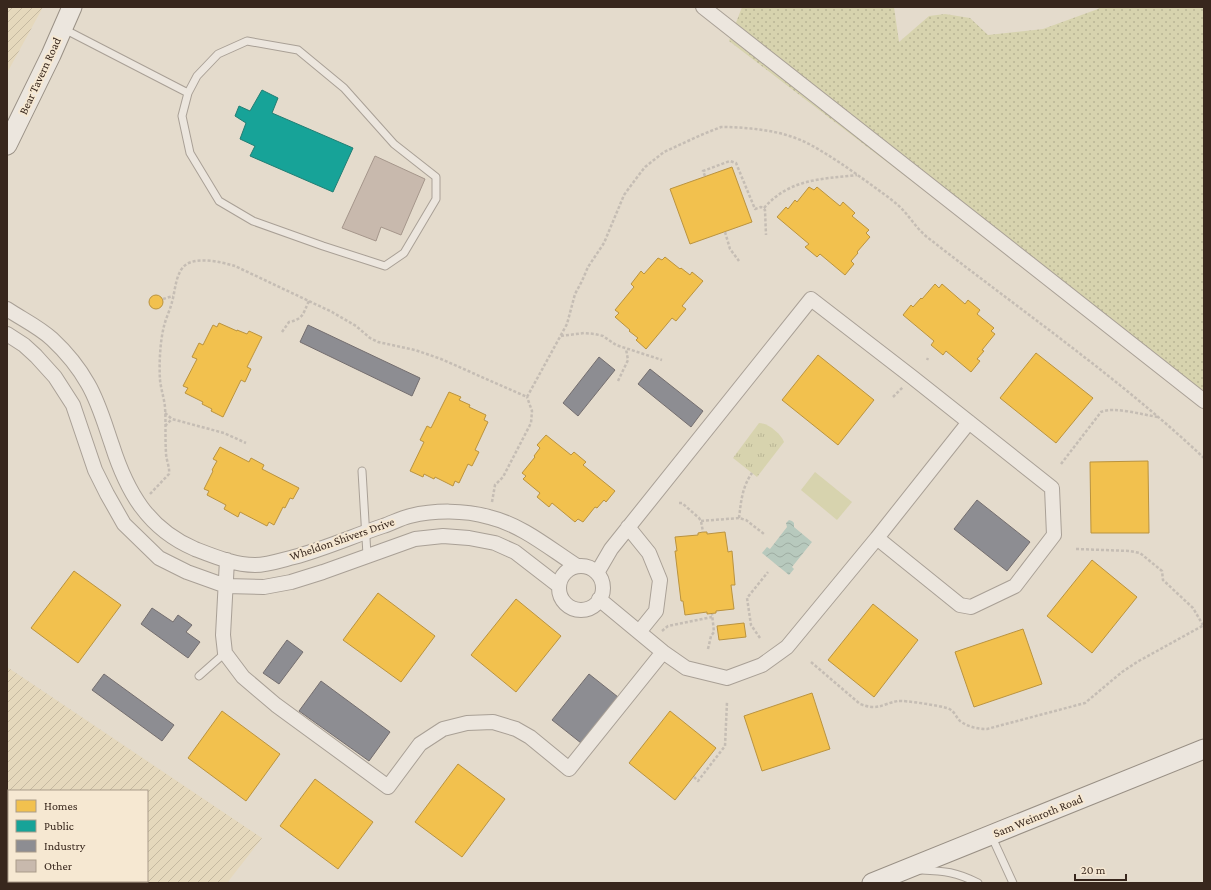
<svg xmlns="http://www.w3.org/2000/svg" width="1211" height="890" viewBox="0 0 1211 890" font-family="'Crimson Pro',serif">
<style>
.farmland{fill:url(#farmland-furrows);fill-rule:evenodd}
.grass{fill:url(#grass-dots)}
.park{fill:url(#park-tufts)}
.pitch{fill:#d7d3ae}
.water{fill:url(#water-waves)}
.homes{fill:#f2c14e;stroke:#ba933f}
.public{fill:#17a398;stroke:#217e73}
.industry{fill:#8d8d92;stroke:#746e6f}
.building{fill:#c8b9ad;stroke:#a5968b}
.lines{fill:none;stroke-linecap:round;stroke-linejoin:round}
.lane-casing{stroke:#a9a096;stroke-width:9}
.street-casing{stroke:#a9a096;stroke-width:16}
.secondary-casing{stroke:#999085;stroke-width:21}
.path{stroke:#c5bdb4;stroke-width:2.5;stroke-dasharray:3 2;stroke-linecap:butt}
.lane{stroke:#ece6de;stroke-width:7}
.street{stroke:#ece6de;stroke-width:14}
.secondary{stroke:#ece6de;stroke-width:19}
.labels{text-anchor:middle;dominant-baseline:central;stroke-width:4;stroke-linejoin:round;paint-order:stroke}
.street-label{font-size:12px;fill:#38271d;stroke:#f6e8d2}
</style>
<defs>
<pattern id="farmland-furrows" width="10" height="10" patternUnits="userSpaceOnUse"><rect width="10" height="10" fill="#e5d8bc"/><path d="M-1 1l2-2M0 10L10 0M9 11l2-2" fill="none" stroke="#c5b9a1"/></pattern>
<pattern id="grass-dots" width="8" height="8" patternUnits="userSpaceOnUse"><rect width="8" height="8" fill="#d7d3ae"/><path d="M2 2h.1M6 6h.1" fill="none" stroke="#b9b595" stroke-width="1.8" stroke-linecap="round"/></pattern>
<pattern id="park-tufts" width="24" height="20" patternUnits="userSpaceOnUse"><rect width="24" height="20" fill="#d7d3ae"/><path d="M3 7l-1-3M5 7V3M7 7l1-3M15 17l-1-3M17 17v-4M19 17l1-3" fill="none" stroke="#b9b595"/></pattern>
<pattern id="water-waves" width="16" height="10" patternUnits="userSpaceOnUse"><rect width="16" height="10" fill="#b7c9bd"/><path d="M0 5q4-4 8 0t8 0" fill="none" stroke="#9eada2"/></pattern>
</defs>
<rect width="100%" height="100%" fill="#e4dbcc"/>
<path class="farmland" d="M7 7H43L7 73Z
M7 667 262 838 227 883H7ZM9 791H147V881H9Z"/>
<path class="grass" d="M742 7H894L899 42 929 16 945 14 970 18 988 35 1043 29 1098 9 1100 7H1204V405L729 41Z"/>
<path class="park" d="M759 423C768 423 781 434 784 442L757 477 733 458Z"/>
<path class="pitch" d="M815 472 852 502 837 520 801 490Z"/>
<path class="water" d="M789 520 792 521 794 523V527L812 542 792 567 794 569 789 575 762 553 767 547 770 549 787 527 786 523Z"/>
<path class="homes" d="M732 167 752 222 690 244 670 189Z
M809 187 814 190 817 187 840 206 843 202 855 213 852 216 869 230 866 233 870 237 857 252 858 253 851 261 854 264 845 275 820 254 817 257 805 247 809 244 777 217 786 207 788 209 795 200 797 202Z
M665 257 680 269 681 268 690 275 692 272 703 281 682 306 686 309 676 321 672 318 646 349 636 340 638 338 629 331 630 330 615 317 619 313 615 310 634 287 631 284 641 271 644 274 658 258 662 260Z
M935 284 939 288 942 284 965 304 968 300 980 310 977 314 994 328 991 331 995 334 982 350 984 351 977 359 980 361 971 372 946 351 943 355 931 345 934 341 903 315 911 305 913 307 921 298 922 299Z
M149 302a7 7 0 1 1 14 0a7 7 0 1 1-14 0Z
M219 323 237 331V330L247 334 249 331 262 337 247 367 251 369 245 382 241 380 223 417 211 411 212 409 202 404 203 402 185 393 188 388 183 386 197 359 192 357 199 343 203 345 213 325 217 327Z
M1036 353 1093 398 1056 443 1000 398Z
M818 355 874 400 838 445 782 400Z
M449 392 461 397 459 400 470 405 469 407 486 415 484 420 488 422 475 450 479 452 472 466 468 464 459 483 455 481 453 486 435 477 434 479 424 474 423 477 410 471 424 442 420 440 427 426 431 428Z
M546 435 571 455 574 452 586 462 583 465 615 491 606 502 604 500 597 508 595 507 583 522 578 519 575 522 552 503 549 507 537 497 540 493 523 479 526 476 522 473 535 457 534 456 540 448 537 445Z
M220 447 249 462 251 458 264 465 262 469 299 488 293 499 290 498 285 508 283 507 274 525 269 522 267 526 240 512 238 517 224 509 226 505 207 495 209 491 204 489 213 471 212 470 217 461 213 459Z
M1148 461 1149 533H1091L1090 462Z
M703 532H707V534L725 532 728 552 732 551 735 585H731L734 609 716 611V613L707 614V612L685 615 683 601H681L675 551H677L675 537 698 535V533Z
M1092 560 1137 597 1092 653 1047 616Z
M74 571 121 605 78 663 31 628Z
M378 593 435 636 401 682 343 640Z
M516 599 561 636 516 692 471 655Z
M873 604 918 640 874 697 828 660Z
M744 623 746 637 719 640 717 626Z
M1023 629 1042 684 974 707 955 652Z
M812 693 830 749 762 771 744 716Z
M222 711 280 754 246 801 188 758Z
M670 711 716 748 675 800 629 763Z
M458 764 505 799 462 857 415 822Z
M315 779 373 822 338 869 280 826Z"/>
<path class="public" d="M262 90 278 98 272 113 353 148 333 192 250 156 255 146 240 139 246 123 235 116 239 106 250 111Z"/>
<path class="industry" d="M308 325 420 378 412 396 300 342Z
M599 357 615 370 578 416 563 403Z
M650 369 703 411 691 427 638 384Z
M977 500 1030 542 1007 571 954 529Z
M152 608 173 622 178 615 192 625 186 632 200 642 188 658 141 624Z
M287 640 303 652 279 684 263 673Z
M104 674 174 725 162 741 92 690Z
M589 674 618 697 581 743 552 720Z
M321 681 390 732 369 761 299 711Z"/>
<path class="building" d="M375 156 425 179 401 235 381 227 376 241 342 228Z"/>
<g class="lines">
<defs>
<path id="lane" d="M62 28 188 93
M247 41 298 50 344 88 394 144 436 177V199L404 253 385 266 323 246 253 221 219 201 190 153 182 116 188 93 197 76 218 54Z
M362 471 367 555
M199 676 225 653
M991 835 1013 883
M921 870C945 871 956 872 978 883"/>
<path id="street" d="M703 7 1204 401
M7 309C22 319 39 327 52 339 66 352 79 368 88 384 99 403 105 425 112 445 127 492 148 529 195 549 213 556 235 565 255 565 267 565 282 560 294 557 324 549 353 536 383 526 392 523 401 518 410 516 435 510 464 510 489 517 522 525 549 548 577 566
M7 334 24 345 36 356 55 377 73 405 95 470 107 494 124 524 159 558 187 572 226 586 264 587 291 582 323 572 415 539 443 536 469 538 495 543 515 552 559 586
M628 527 649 553 660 580 656 611 639 632
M877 538 969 422
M227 560 223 635 225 653 243 677 276 705 388 787 420 744 443 729 467 723 493 722 516 729 530 737 569 769 663 652
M559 588a22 22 0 1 1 44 0a22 22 0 1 1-44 0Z
M597 573 611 549 811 299 912 377 1052 488 1054 535 1015 586 971 607 960 605 877 538 787 647 762 665 727 678 686 668 663 652 599 599"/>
<path id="secondary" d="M7 145 51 55 72 7
M872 883 1204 749"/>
</defs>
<use href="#lane" class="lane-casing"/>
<use href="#street" class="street-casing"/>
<use href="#secondary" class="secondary-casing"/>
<path class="path" d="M705 176 703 171 730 161 736 163 755 209 761 207 765 210 766 235
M764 208C789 179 821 179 857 175
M725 232 730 249 739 261
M163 299 173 296
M282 332 289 322C304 319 303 313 309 301
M561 336 584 333 595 334 603 336 616 345 662 360
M927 360 928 358
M618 381 628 360 626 349
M893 397 903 387
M165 413 172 419 224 433 246 443
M165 426 172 419
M1061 464 1101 412C1114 406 1143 415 1158 417
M150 494 169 474C170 467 166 460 166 453 165 438 166 423 165 407 164 398 161 389 160 380 159 363 160 342 164 326 166 318 170 310 172 302 175 292 175 280 181 270 190 254 221 262 235 266L332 312 356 326 370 338 378 342 415 350 441 359 527 397 567 324 575 294 582 281 588 267 604 243 624 195 638 176 645 167 664 152 701 135 721 127H727C755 128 784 131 809 144 833 157 855 173 877 189 885 195 894 201 901 208 910 217 917 229 927 237 1020 310 1118 377 1204 458
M492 502 495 485 503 477 531 423 532 411 527 397
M679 503H682L699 518 701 521 703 532
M739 518C741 502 742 487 752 473
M701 521 739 518 746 520 764 534
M1076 549 1130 551 1140 553 1162 571 1163 580 1193 608 1203 625
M662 631 668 626 712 617
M760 638 751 625 747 598 768 572
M708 649 711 636 714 632 712 614
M811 662 860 704C878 711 882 704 898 701 904 700 941 706 947 708 954 710 956 717 960 721 968 727 978 729 987 729L1085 703 1122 672 1137 662 1204 625
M694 777 698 781 725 746 727 702"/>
<use href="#lane" class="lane"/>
<use href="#street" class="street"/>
<use href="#secondary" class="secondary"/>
</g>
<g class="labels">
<g class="street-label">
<text transform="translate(40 76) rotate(-65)">Bear Tavern Road</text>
<text transform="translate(342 539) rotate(-19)">Wheldon Shivers Drive</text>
<text transform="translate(1038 816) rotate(-22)">Sam Weinroth Road</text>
</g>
</g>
<rect width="1211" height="890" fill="none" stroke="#38271d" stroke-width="16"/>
<rect x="8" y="790" width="140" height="92" fill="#f6e8d2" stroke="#aa9b8a"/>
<rect x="16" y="800" width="20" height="12" fill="#f2c14e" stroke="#aa9b8a"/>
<text x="44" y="810" font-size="12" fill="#38271d">Homes</text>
<rect x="16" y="820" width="20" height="12" fill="#17a398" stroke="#aa9b8a"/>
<text x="44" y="830" font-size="12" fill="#38271d">Public</text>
<rect x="16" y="840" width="20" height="12" fill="#8d8d92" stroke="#aa9b8a"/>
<text x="44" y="850" font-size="12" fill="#38271d">Industry</text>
<rect x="16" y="860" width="20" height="12" fill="#c8b9ad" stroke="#aa9b8a"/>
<text x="44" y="870" font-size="12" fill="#38271d">Other</text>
<path d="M1075 874v6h51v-6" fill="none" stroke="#38271d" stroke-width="2"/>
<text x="1081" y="874" font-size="12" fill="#38271d" stroke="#f6e8d2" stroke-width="3" paint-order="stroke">20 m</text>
</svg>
